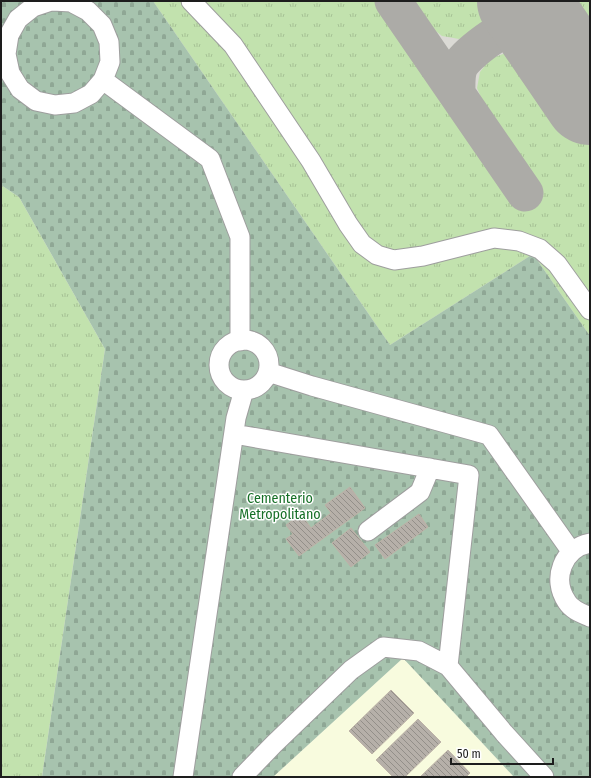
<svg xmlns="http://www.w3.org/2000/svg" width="591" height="778" viewBox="0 0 591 778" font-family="'Fira Sans Condensed',sans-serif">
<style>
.education{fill:#f8fbde}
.airport{fill:#dbdad5}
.grass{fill:url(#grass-tufts)}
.cemetery{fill:url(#cemetery-stones)}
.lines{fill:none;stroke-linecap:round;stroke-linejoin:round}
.taxiway{stroke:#acaba7;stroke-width:37}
.runway{stroke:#acaba7;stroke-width:92}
.building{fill:url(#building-back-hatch);stroke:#bdb3a7}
.minor-casing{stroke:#9e9e9e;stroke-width:21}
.minor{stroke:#fff;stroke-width:19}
.labels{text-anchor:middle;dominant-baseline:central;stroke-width:3;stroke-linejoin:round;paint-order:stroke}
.park-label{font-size:14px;fill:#166f27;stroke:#fff}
</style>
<defs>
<pattern id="grass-tufts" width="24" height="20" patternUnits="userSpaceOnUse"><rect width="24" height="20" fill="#c2e2ae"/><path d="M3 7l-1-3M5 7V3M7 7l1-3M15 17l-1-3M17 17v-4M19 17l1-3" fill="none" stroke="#a6c195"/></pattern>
<pattern id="cemetery-stones" width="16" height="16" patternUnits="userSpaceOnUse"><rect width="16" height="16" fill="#a7c3ae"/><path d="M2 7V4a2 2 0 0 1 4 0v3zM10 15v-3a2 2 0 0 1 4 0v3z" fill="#8fa795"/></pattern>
<pattern id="building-back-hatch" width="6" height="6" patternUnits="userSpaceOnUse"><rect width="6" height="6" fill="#b6b0a9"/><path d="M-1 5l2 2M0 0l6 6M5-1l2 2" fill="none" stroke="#938f89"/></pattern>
</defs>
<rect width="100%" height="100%" fill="#edebe3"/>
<path class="education" d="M403 658 514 777H273Z"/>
<path class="airport" d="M153 1H590V336L533 254 390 345Z"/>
<path class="grass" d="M153 1H187L230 47 376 258 494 242 538 252 590 316V336L533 254 390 345Z
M196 1H378L516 203 541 185 483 102 477 88 480 72 490 59 503 54 516 53 531 61 590 147V304L520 237 422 252H379Z
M414 1H488L487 16 477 31 459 39 442 36 433 29Z
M577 1H590V46L575 21 574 12Z
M1 185 19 197 105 349 42 777H1Z"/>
<path class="cemetery" d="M1 1H153L390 345 533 254 590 336V777H514L403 658 273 777H42L105 349 19 197 1 185Z"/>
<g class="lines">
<path class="taxiway" d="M393 1 525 193
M547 36 545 13 549 1
M457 94C457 85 456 74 460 66 465 55 506 24 519 24 529 25 539 29 547 36"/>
<path class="runway" d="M523 1 590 99"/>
</g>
<path class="building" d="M350 487 365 508 299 556 286 539 293 534 286 525 301 514 311 528 331 513 325 505Z
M419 514 428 527 385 559 375 545Z
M351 528 370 552 351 567 332 543Z
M391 690 414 713 372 754 349 731Z
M418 719 441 742 405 777H393L376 760Z
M448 750 470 773 466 777H420Z"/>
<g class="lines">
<defs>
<path id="minor" d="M51 1 33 7 18 19 9 35 6 54 10 73 20 89 36 101 55 105 74 103 91 94 103 80 110 62 109 42 102 25 88 11 71 2 53 1
M191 1 233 45 311 161 348 224 362 244 377 255 394 260 423 256 494 238 519 241 540 249 557 264 590 310
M103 80 210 159 240 237V341
M219 365a25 25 0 1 1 50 0a25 25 0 1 1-50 0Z
M268 372 312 386 489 435 571 551
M234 434 469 475 448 666 504 733 544 777
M368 531 420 492 430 468
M590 543C563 548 551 579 567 602 572 610 581 613 590 617
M183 777 236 418 244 390
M242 777 274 744 351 670 383 647 419 651 448 666"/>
</defs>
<use href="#minor" class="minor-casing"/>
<use href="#minor" class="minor"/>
</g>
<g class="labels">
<g class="park-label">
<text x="280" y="498">Cementerio<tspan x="280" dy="16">Metropolitano</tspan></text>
</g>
</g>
<rect width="591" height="778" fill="none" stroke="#1d1d1d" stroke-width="4"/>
<path d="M451 758v6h102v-6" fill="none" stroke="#1d1d1d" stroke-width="2"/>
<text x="457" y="758" font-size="12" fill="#1d1d1d" stroke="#ffffff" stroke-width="3" paint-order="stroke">50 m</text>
</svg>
